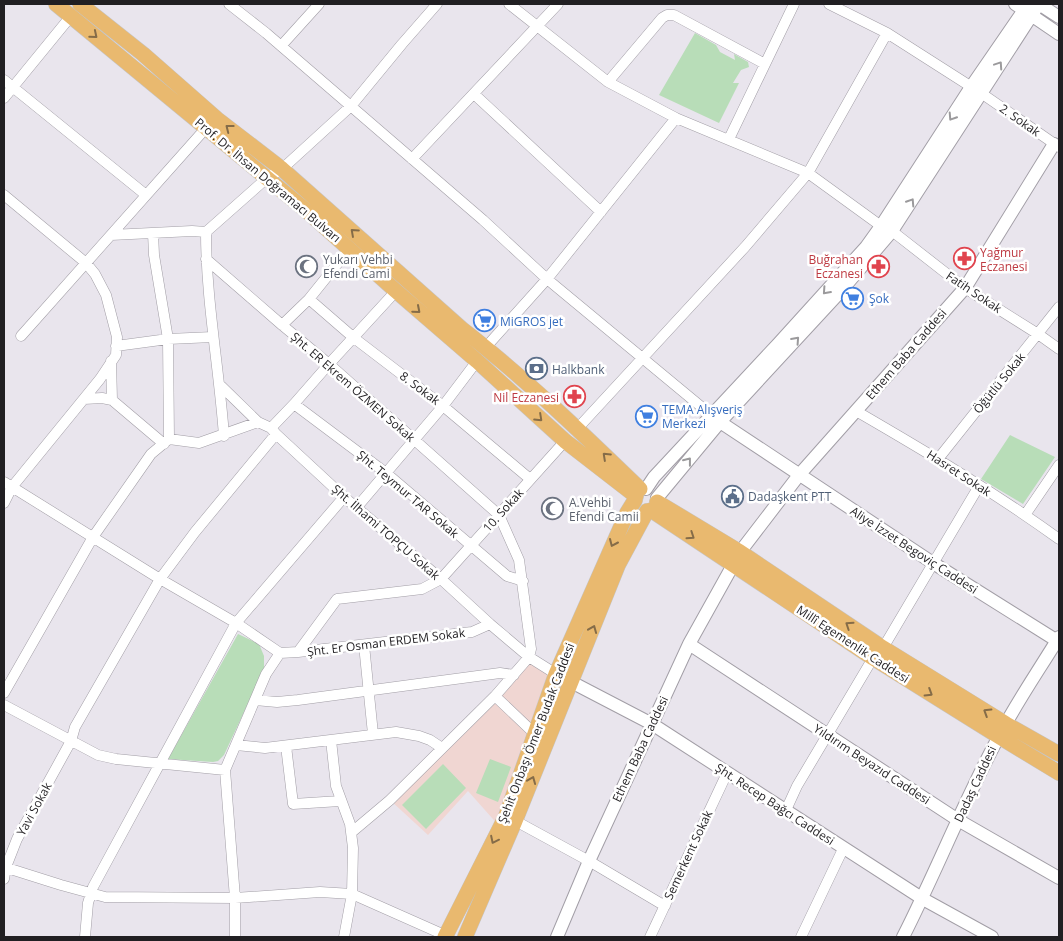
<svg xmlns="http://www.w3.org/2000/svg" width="1063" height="941" viewBox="0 0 1063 941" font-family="'Open Sans',sans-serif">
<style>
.commercial{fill:#f0d6d2}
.green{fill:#b8ddb8}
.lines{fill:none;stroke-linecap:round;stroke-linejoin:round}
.minor-casing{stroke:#a29ea6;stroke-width:11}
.tertiary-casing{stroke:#a29ea6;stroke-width:14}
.primary-casing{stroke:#c5c5c6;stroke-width:16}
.minor{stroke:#fff;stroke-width:10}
.tertiary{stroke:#fff;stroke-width:12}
.primary{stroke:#e9b96f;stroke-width:15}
.oneway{stroke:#856c48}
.oneway2{stroke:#9b9a9c}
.labels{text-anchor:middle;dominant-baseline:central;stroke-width:5;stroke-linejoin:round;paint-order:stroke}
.street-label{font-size:12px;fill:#211f22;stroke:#fff}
.health-label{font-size:12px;fill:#be3a42;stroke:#fff;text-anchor:end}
.worship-label{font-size:12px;fill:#5b616d;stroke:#fff;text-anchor:start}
.shop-label{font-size:12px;fill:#366cbe;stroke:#fff;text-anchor:start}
.service-label{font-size:12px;fill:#4e5e75;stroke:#fff;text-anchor:start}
</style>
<rect width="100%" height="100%" fill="#e9e5ed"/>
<path class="commercial" d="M529 657 556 674 500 827 468 791 428 835 390 800Z"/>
<path class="green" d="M695 33 716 45 720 52 735 60 734 54 748 62 749 67 741 70 733 83H739L719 123 659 95Z
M1010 435 1055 457 1023 504 981 479Z
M238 634 259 644 264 656V669L224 755 218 761 213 762 168 759Z
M490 759 511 767 498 802 476 793Z
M443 764 466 788 426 829 402 805Z"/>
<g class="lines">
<defs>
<path id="minor" d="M229 4 266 33 483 220 547 279 716 419
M509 4 608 82 676 118 808 173 881 226 892 231 965 288 1038 334 1059 349
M829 4 887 33 981 93 1059 147
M281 46 319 4
M4 80 146 195
M608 82 662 18 667 15H674L765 64
M474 94 601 212
M4 98 71 16
M729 139 794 4
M412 159 558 4
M4 195 86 263 95 274 106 295 117 337 116 355 100 379 12 487 4 503
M153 233 154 255 168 339 169 439
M111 235 192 231 206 232
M206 259 282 325 329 364 499 515 519 560 531 649 529 657 495 696 390 800 352 832
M309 299 354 338 443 406 530 479
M282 325 309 299 350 248
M21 336 206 128
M116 346 168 339 213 337
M486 347 547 279 676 118
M221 386 258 422 271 428 276 434 344 497 441 579 490 624 529 657 556 674
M84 399 102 398 112 400 111 361
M112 400 164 444
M294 404 386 473 507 576 523 581
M856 411C925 451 994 492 1059 539
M271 428 294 404 329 364 396 291
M577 429 745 247 808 173 887 33
M224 436C219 367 206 300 206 232L267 178 282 169 351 106 402 44 437 4
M938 459 1059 307
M4 482 160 579 236 623 280 653
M357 507 443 406 477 361
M1025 515 1059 465
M364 645 373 734
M883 648 979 486
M298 652 337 599 422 589 441 579 565 441
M280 653 298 652 472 632 490 624
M4 693 93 537 151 454 169 439 199 443 258 422
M495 696 535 734
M255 700 277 702 298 700 500 673 514 675
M4 705 98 755 116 759 225 770
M331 740 336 786 350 824 353 848 352 894 344 937
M236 745 265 748 396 732 419 736 430 740 442 748
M286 746 293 804 340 801
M786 810 797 786 873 658
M512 819 589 861 665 906
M4 867 61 885 105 897 235 898 320 892 352 894 449 937
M4 879 6 867 17 839 71 741 75 727 160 579 195 532 276 434
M85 937 88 903 93 887 236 623 344 497
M235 937V898L225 770 266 674 280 653
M650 937 727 773
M801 937 843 849"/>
<path id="tertiary" d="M1015 4 1059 34
M1039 4 1059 17
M720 422 933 563 1059 642
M646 489 654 477 778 344 866 247 881 226 971 87 1028 4
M657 498 720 422 841 291 892 231 1039 4
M740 552 799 475 965 288 1054 144
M689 644 958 820 1059 878
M556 674 652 724 923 899 992 937
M557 937 589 861 689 644 733 565
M903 937C936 872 963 803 998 738 1016 703 1039 670 1059 637"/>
<path id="primary" d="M56 4 308 212 396 291 477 361 565 441 636 496
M80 4 143 54 217 119 282 169 462 329C525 378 583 434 640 489
M657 502 740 552 883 648 1006 724 1059 754
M651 510 873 658 998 736 1059 773
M445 937 506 816 556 674 627 513 635 500
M465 937 515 821 618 565 647 511"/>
</defs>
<use href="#minor" class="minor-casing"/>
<use href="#tertiary" class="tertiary-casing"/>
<use href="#primary" class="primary-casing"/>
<use href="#minor" class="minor"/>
<use href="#tertiary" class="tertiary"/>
<use href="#primary" class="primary"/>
</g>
<defs><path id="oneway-chevron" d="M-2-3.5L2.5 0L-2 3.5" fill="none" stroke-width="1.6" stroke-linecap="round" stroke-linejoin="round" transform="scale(1.25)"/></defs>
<g class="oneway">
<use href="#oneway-chevron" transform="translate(94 35) rotate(40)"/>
<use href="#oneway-chevron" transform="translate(229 128) rotate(-142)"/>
<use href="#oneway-chevron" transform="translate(354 232) rotate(-138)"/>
<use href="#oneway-chevron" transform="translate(417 310) rotate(41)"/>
<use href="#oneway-chevron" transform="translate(539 418) rotate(43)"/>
<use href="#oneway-chevron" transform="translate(606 456) rotate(-137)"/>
<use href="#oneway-chevron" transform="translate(691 536) rotate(34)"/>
<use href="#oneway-chevron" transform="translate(613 543) rotate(114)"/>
<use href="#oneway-chevron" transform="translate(849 625) rotate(-146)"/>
<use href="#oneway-chevron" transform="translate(593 629) rotate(-68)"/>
<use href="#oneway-chevron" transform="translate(929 693) rotate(32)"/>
<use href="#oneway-chevron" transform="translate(987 712) rotate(-148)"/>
<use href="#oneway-chevron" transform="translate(532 780) rotate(-68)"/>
<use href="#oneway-chevron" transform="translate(494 840) rotate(116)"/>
</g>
<g class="oneway2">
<use href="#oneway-chevron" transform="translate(999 65) rotate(-56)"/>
<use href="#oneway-chevron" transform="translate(952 117) rotate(123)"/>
<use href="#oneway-chevron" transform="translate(911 202) rotate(-57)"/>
<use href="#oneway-chevron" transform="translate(826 291) rotate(132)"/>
<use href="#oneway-chevron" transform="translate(796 340) rotate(-48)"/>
<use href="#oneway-chevron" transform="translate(688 461) rotate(-52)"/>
</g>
<defs>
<symbol id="pharmacy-ring" viewBox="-11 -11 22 22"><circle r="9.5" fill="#fff" stroke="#e0444e" stroke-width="1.5"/><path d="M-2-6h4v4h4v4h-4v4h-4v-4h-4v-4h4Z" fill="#e0444e"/></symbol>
<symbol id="mosque-ring" viewBox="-11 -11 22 22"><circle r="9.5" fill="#fff" stroke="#6b7280" stroke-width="1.5"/><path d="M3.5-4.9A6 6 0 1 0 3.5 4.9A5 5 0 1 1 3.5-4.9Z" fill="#6b7280"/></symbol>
<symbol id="supermarket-ring" viewBox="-11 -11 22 22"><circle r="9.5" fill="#fff" stroke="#3f7fe0" stroke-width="1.5"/><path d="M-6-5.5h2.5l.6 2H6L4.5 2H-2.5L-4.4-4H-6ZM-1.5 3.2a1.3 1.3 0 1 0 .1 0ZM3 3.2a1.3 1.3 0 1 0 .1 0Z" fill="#3f7fe0"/></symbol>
<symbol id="bank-ring" viewBox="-11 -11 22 22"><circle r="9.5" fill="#fff" stroke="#5c6f8a" stroke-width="1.5"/><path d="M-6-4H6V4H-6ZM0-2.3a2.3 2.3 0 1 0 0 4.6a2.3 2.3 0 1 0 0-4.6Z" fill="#5c6f8a"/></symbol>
<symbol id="civic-ring" viewBox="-11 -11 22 22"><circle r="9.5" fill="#fff" stroke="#5c6f8a" stroke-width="1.5"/><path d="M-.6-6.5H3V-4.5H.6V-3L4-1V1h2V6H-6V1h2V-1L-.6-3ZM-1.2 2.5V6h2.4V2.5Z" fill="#5c6f8a"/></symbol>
</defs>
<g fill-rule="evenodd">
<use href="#pharmacy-ring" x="952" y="246" width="25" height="25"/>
<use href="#mosque-ring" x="294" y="254" width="25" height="25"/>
<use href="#pharmacy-ring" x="866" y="254" width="25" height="25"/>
<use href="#supermarket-ring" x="840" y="286" width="25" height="25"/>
<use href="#supermarket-ring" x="472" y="308" width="25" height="25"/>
<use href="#bank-ring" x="524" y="356" width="25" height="25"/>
<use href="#pharmacy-ring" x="562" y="384" width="25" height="25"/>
<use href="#supermarket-ring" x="634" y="404" width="25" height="25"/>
<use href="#civic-ring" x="720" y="484" width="25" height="25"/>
<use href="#mosque-ring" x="540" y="496" width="25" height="25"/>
</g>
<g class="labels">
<g class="street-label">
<text transform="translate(1020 120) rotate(35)">2. Sokak</text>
<text transform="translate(268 180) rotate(40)">Prof. Dr. İhsan Doğramacı Bulvarı</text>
<text transform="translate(974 292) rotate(34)">Fatih Sokak</text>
<text transform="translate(906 354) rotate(-49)">Ethem Baba Caddesi</text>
<text transform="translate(999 383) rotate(-51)">Öğütlü Sokak</text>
<text transform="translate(353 387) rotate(41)">Şht. ER Ekrem ÖZMEN Sokak</text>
<text transform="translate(420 388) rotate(37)">8. Sokak</text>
<text transform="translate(959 473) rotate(33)">Hasret Sokak</text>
<text transform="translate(408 494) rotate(40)">Şht. Teymur TAR Sokak</text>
<text transform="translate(503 510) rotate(-48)">10. Sokak</text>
<text transform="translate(386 532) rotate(41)">Şht. İlhami TOPÇU Sokak</text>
<text transform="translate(914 550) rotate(33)">Aliye İzzet Begoviç Caddesi</text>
<text transform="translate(386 642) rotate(-7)">Şht. Er Osman ERDEM Sokak</text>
<text transform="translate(853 644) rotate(33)">Millî Egemenlik Caddesi</text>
<text transform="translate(536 733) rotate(-69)">Şehit Onbaşı Ömer Budak Caddesi</text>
<text transform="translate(640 749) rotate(-65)">Ethem Baba Caddesi</text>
<text transform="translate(872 764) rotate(33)">Yıldırım Beyazıd Caddesi</text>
<text transform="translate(975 784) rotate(-65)">Dadaş Caddesi</text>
<text transform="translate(775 804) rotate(33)">Şht. Recep Bağcı Caddesi</text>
<text transform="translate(34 809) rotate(-61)">Yavi Sokak</text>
<text transform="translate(688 855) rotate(-65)">Semerkent Sokak</text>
</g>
<g class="health-label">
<text x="980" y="252" text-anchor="start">Yağmur<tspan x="980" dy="14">Eczanesi</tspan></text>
<text x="863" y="259">Buğrahan<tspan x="863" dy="14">Eczanesi</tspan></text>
<text x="559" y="397">Nil Eczanesi</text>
</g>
<g class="worship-label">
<text x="323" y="259">Yukarı Vehbi<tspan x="323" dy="14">Efendi Cami</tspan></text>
<text x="569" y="502">A.Vehbi<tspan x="569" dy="14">Efendi Camii</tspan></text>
</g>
<g class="shop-label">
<text x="869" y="298">Şok</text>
<text x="500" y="321">MiGROS jet</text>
<text x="662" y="409">TEMA Alışveriş<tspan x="662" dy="14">Merkezi</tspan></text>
</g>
<g class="service-label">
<text x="552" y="369">Halkbank</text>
<text x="748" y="496">Dadaşkent PTT</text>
</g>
</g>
<rect width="1063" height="941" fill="none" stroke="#211f22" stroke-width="10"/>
</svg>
